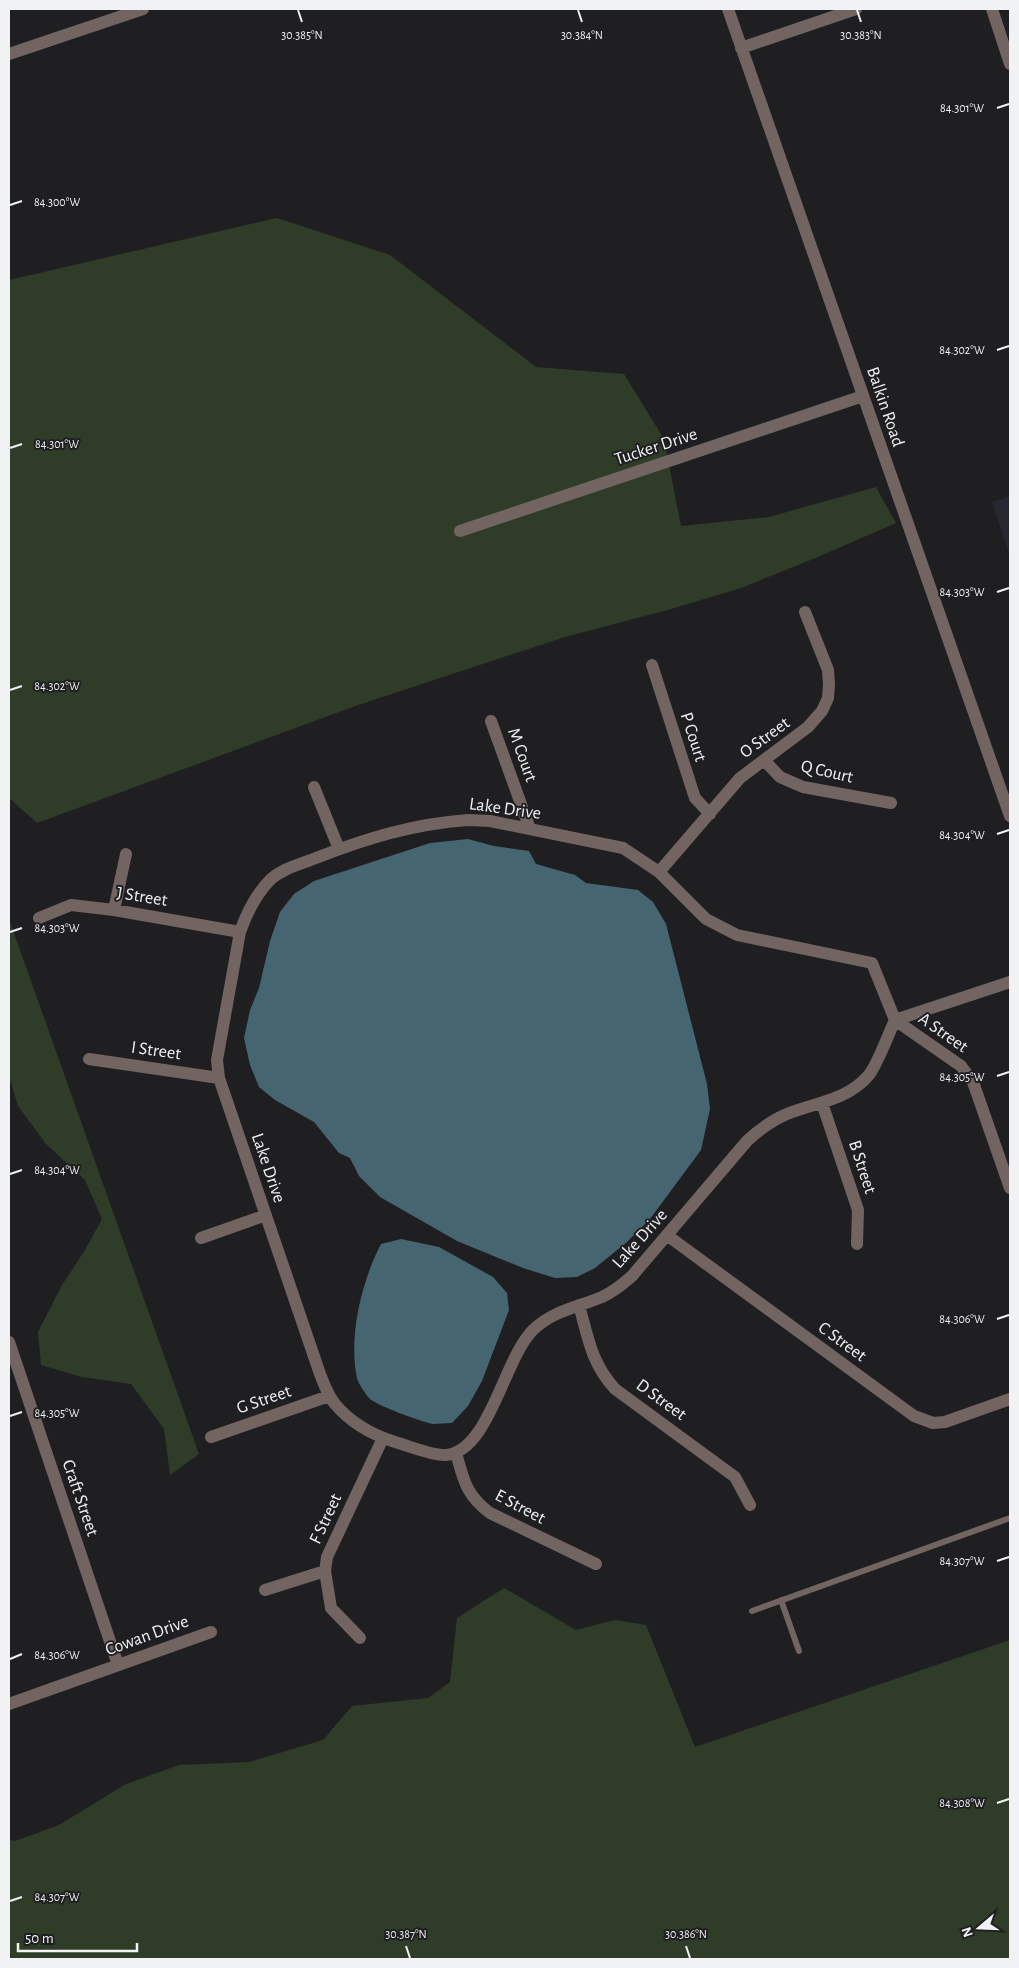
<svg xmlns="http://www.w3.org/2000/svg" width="1019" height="1968" viewBox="0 0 1019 1968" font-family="'Alegreya Sans',sans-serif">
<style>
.built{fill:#272831}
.green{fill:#2f3c27}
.water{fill:#456571}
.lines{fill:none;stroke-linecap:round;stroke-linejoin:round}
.lane{stroke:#726461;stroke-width:6}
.street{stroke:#726461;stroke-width:12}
.ticks{fill:none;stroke:#f1f2f4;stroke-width:2}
.labels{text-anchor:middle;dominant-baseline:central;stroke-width:4;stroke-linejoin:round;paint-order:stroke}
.street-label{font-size:18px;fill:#f1f2f4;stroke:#1f1f22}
.ticks-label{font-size:12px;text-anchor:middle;fill:#f1f2f4;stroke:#1f1f22;stroke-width:4;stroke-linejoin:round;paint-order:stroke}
</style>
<rect width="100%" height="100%" fill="#1f1f22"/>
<path class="built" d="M1010 496V557L992 502Z"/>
<path class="green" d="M277 218 390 255 536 367 624 374 664 439 681 526 769 517 876 487 896 523 818 557 741 588 671 609 565 637 358 705 37 823 9 798V280Z
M9 919 199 1454 170 1475 164 1429 131 1384 82 1377 41 1365 38 1332 62 1285 85 1250 102 1219 85 1180 46 1144 18 1106 9 1076Z
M504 1588 576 1630 615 1620 646 1625 695 1747 1010 1640V1959H9V1839L15 1841 59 1825 126 1784 179 1765 249 1762 323 1740 352 1706 428 1698 450 1682 457 1618Z"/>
<path class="water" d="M468 839 494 846 529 851 536 864 575 875 586 883 638 890 653 902 666 924 707 1084 710 1109 701 1150 650 1219 627 1242 595 1268 577 1277 555 1278 523 1268 457 1241 380 1197 359 1176 350 1158 339 1153 314 1122 275 1100 259 1087 250 1065 244 1038 250 1010 259 988 270 941 280 912 294 894 314 881 430 843Z
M401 1239 439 1247 493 1277 507 1293 509 1310 482 1381 468 1406 452 1423C446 1423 439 1424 433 1424 422 1422 375 1405 369 1398 365 1393 359 1385 357 1378 348 1337 362 1280 381 1244Z"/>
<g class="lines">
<path class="lane" d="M781 1600 799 1651
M752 1611 1010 1518"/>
<path class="street" d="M728 9 1010 816
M992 9 1010 64
M741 48 856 9
M9 54 143 9
M460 531 863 396
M652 665 695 798 710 814
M491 721 530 829
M764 760 780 777 803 787 891 803
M314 787 339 849
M468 820 490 821 623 848 659 872 706 919 737 935 872 963 895 1020C889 1033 876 1068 868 1076 849 1098 821 1102 795 1111 776 1117 761 1128 747 1141L632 1276C623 1284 613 1292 602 1297 578 1307 553 1311 534 1329 504 1357 490 1451 446 1455 433 1456 409 1446 395 1442 373 1435 350 1422 335 1404 328 1396 324 1384 320 1374L219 1078 217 1060 240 932C247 912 256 894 271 879 284 868 301 864 316 858 367 838 413 824 468 820Z
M659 872 740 778 808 727 822 711 828 698 829 685 828 670 805 612
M114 910 126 854
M39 918 71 905 114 910 240 932
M895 1020 961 1066 973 1082 1010 1188
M895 1020 1010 982
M89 1059 219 1078
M822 1103 858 1210 857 1244
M668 1236 914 1416 933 1423 945 1422 1010 1399
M201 1238 266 1215
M579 1305C588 1337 591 1363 615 1389L735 1477 750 1505
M9 1342 118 1665
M211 1437 329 1396
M456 1453C464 1481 466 1495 490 1513L596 1564
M265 1590 325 1571
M360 1638 331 1608 325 1571 327 1557 383 1438
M9 1704 211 1632"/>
</g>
<path class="ticks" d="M298 10 302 22M578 10 582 22M857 10 861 22M997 108 1009 104M10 205 22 201M997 350 1009 346M10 448 22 444M997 592 1009 588M10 690 22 686M997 834 1009 830M10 932 22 928M997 1076 1009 1072M10 1174 22 1170M997 1319 1009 1315M10 1416 22 1412M997 1561 1009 1557M10 1659 22 1654M997 1803 1009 1799M10 1901 22 1897M406 1946 410 1958M686 1946 690 1958"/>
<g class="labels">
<g class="street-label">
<text transform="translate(885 407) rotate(71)">Balkin Road</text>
<text transform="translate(656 447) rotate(-18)">Tucker Drive</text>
<text transform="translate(693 737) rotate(72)">P Court</text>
<text transform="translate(765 738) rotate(-36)">O Street</text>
<text transform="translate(522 755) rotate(70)">M Court</text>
<text transform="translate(827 772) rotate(13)">Q Court</text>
<text transform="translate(505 809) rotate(8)">Lake Drive</text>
<text transform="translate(142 897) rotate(9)">J Street</text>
<text transform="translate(943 1033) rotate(35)">A Street</text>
<text transform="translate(156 1051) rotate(8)">I Street</text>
<text transform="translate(862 1167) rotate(72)">B Street</text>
<text transform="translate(268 1168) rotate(71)">Lake Drive</text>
<text transform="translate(640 1239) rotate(-48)">Lake Drive</text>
<text transform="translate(842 1342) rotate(36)">C Street</text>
<text transform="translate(264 1400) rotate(-19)">G Street</text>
<text transform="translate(661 1400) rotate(36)">D Street</text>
<text transform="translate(80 1498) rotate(71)">Craft Street</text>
<text transform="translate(520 1507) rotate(28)">E Street</text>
<text transform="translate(326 1519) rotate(-65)">F Street</text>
<text transform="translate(147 1636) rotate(-20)">Cowan Drive</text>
</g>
</g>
<g class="ticks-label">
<text x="302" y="39">30.385°N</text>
<text x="582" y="39">30.384°N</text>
<text x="861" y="39">30.383°N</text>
<text x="962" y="112">84.301°W</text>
<text x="57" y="206">84.300°W</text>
<text x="962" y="354">84.302°W</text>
<text x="57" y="448">84.301°W</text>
<text x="962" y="596">84.303°W</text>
<text x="57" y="690">84.302°W</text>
<text x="962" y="839">84.304°W</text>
<text x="57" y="932">84.303°W</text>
<text x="962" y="1081">84.305°W</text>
<text x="57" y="1174">84.304°W</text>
<text x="962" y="1323">84.306°W</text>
<text x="57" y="1417">84.305°W</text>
<text x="962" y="1565">84.307°W</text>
<text x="57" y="1659">84.306°W</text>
<text x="962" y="1807">84.308°W</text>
<text x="57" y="1901">84.307°W</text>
<text x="406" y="1938">30.387°N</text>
<text x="686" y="1938">30.386°N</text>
</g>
<rect width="1019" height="1968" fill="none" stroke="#f1f2f4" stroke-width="20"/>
<g transform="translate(979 1928) rotate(251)" stroke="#1f1f22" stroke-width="4" paint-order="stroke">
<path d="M0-4L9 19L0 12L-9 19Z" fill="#f1f2f4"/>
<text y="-8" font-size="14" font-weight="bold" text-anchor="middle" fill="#f1f2f4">N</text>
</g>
<path d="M18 1943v8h119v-8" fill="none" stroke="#f1f2f4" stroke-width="2.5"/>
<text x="25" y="1943" font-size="15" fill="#f1f2f4" stroke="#1f1f22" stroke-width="4" paint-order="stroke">50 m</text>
</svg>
